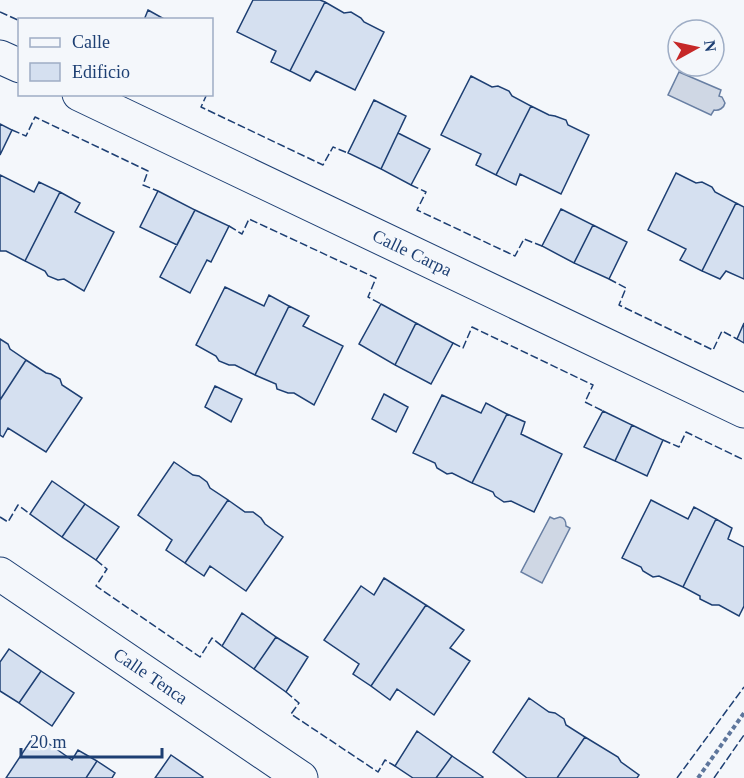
<svg xmlns="http://www.w3.org/2000/svg" width="744" height="778" viewBox="0 0 744 778" font-family="'Times New Roman',serif">
<style>
.water{fill:#cfd7e4;stroke:#687fa3;stroke-width:1.5}
.building{fill:#d5e0f0;stroke:#1d3f73;stroke-width:1.5}
.lines{fill:none;stroke-linecap:round;stroke-linejoin:round}
.minor-casing{stroke:#1d3f73;stroke-width:35}
.path{stroke:#5e769c;stroke-width:4;stroke-dasharray:4.5 3;stroke-linecap:butt}
.minor{stroke:#f4f7fb;stroke-width:33}
.fence{stroke:#1d3f73;stroke-width:1.5;stroke-dasharray:8 3;stroke-linecap:butt}
.labels{text-anchor:middle;dominant-baseline:central;stroke-width:4.5;stroke-linejoin:round;paint-order:stroke}
.street-label{font-size:18px;fill:#1d3f73;stroke:#f4f7fb}
</style>
<rect width="100%" height="100%" fill="#f4f7fb"/>
<path class="water" d="M679 72 721 90 719 96 722 97 725 103C724 108 719 111 714 110L711 115 668 95Z
M550 517 554 519 560 517C565 518 566 521 566 526L570 528 542 583 521 572Z"/>
<path class="building" d="M253 0H320L325 2 290 71 271 62 276 51 237 32Z
M325 2 344 13 351 12 361 18 364 22 384 32 355 90 316 71 310 81 290 71Z
M148 10 166 20H144Z
M471 76 492 87 498 86 509 91 512 96 531 106 496 175 476 165 481 154 441 135Z
M374 100 406 116 381 169 348 153Z
M531 106 549 115 555 116 566 120 568 125 589 135 561 194 520 174 516 185 496 175Z
M0 124 12 130 0 155Z
M398 133 430 149 411 185 381 169Z
M676 173 696 183 702 182 712 187 715 192 736 203 702 271 680 260 686 249 648 230Z
M0 175 34 192 39 182 60 192 25 261 6 251H0Z
M158 191 195 210 177 245 140 227Z
M60 192 80 203 75 212 114 232 84 291 64 279 58 280 48 276 45 271 25 261Z
M736 203 744 207V279L726 271 720 279 702 271Z
M561 209 593 225 574 263 542 246Z
M195 210 229 226 211 262 207 260 190 293 160 277Z
M593 225 627 242 609 279 574 263Z
M225 287 264 306 269 295 289 306 255 375 235 365H229L219 361 216 356 196 345Z
M381 304 416 323 395 365 359 344Z
M289 306 309 316 303 326 343 346 314 405 294 393H288L277 389 276 384 255 375Z
M416 323 453 343 431 384 395 365Z
M744 323V343L737 339Z
M0 339 8 344 10 349 26 360 0 400Z
M26 360 46 373 51 374 60 379 62 385 82 398 46 452 8 428 3 437 0 435V400Z
M215 386 242 399 231 422 205 407Z
M384 394 408 407 396 432 372 419Z
M442 395 481 413 486 403 507 414 472 483 452 473 447 474 437 468 435 463 413 453Z
M603 411 632 425 615 461 584 447Z
M507 414 525 422 521 434 562 454 534 512 511 501 504 502 495 496 493 492 472 483Z
M632 425 663 440 647 476 615 461Z
M174 462 193 475 199 476 207 482 210 488 228 500 185 563 166 550 172 540 138 515Z
M52 481 85 504 62 537 30 514Z
M228 500 245 512H253L261 518 265 524 283 537 246 591 210 566 204 576 185 563Z
M651 500 688 519 694 507 716 519 683 587 659 576 653 577 643 571 641 567 622 558Z
M85 504 119 527 96 560 62 537Z
M716 519 732 528 728 539 744 547V606L739 616 719 605H712L700 599V596L683 587Z
M384 578 426 605 371 686 353 674 359 664 324 640 361 586 374 595Z
M426 605 464 630 450 648 470 661 434 715 397 689 390 700 371 686Z
M242 613 276 637 254 669 222 646Z
M276 637 308 657 286 692 254 669Z
M9 649 41 671 19 703 0 691V662Z
M41 671 74 693 52 726 19 703Z
M529 698 549 712 555 713 564 719 566 725 585 737 557 778H527L493 752Z
M417 731 452 756 436 778H413L395 766Z
M35 734 72 760 78 750 97 761 86 778H6Z
M585 737 618 757 621 762 639 775 637 778H557Z
M171 755 203 777 202 778H155Z
M452 756 483 777 482 778H436Z
M97 761 115 773 112 778H86Z"/>
<g class="lines">
<defs>
<g id="minor">
<path d="M0 57 20 66"/>
<path id="s1" d="M79 94 744 411"/>
<path id="s2" d="M0 574 301 778"/>
</g>
</defs>
<use href="#minor" class="minor-casing"/>
<path class="path" d="M698 778 744 713"/>
<use href="#minor" class="minor"/>
<path class="fence" d="M0 12 20 21
M207 94 201 107 323 165 333 147 348 153
M12 130 26 136 35 117 148 171 143 185 158 191
M411 185 426 192 417 210 515 256 524 239 542 246
M229 226 242 234 249 219 376 278 368 297 381 304
M609 279 626 288 619 305 713 350 722 331 737 339
M453 343 463 348 472 327 593 385 585 402 603 411
M663 440 679 447 686 432 744 460
M0 517 8 522 18 505 30 514
M96 560 107 569 96 586 200 657 212 638 222 646
M286 692 299 703 291 714 378 772 385 760 395 766
M677 778 744 687
M714 778 744 735"/>
</g>
<g class="labels">
<g class="street-label">
<text stroke="none"><textPath href="#s1" startOffset="369">Calle Carpa</textPath></text>
<text stroke="none"><textPath href="#s2" startOffset="182">Calle Tenca</textPath></text>
</g>
</g>
<rect x="18" y="18" width="195" height="78" fill="#f4f7fb" stroke="#9eadc5" stroke-width="1.5"/>
<rect x="30" y="38" width="30" height="9" fill="#f4f7fb" stroke="#9eadc5" stroke-width="1.5"/>
<text x="72" y="48" font-size="18" fill="#1d3f73">Calle</text>
<rect x="30" y="63" width="30" height="18" fill="#d5e0f0" stroke="#9eadc5" stroke-width="1.5"/>
<text x="72" y="78" font-size="18" fill="#1d3f73">Edificio</text>
<g transform="translate(696 48) rotate(82)"><circle r="28" fill="#f4f7fb" stroke="#9eadc5" stroke-width="1.5"/>
<path d="M0-4.5L10 22L0 15L-10 22Z" fill="#c62828"/>
<text y="-9" font-size="16" font-weight="bold" text-anchor="middle" fill="#1d3f73">N</text>
</g>
<path d="M21 748v9h141v-9" fill="none" stroke="#1d3f73" stroke-width="3"/>
<text x="30" y="748" font-size="18" fill="#1d3f73" stroke="#f4f7fb" stroke-width="4.5" paint-order="stroke">20 m</text>
</svg>
